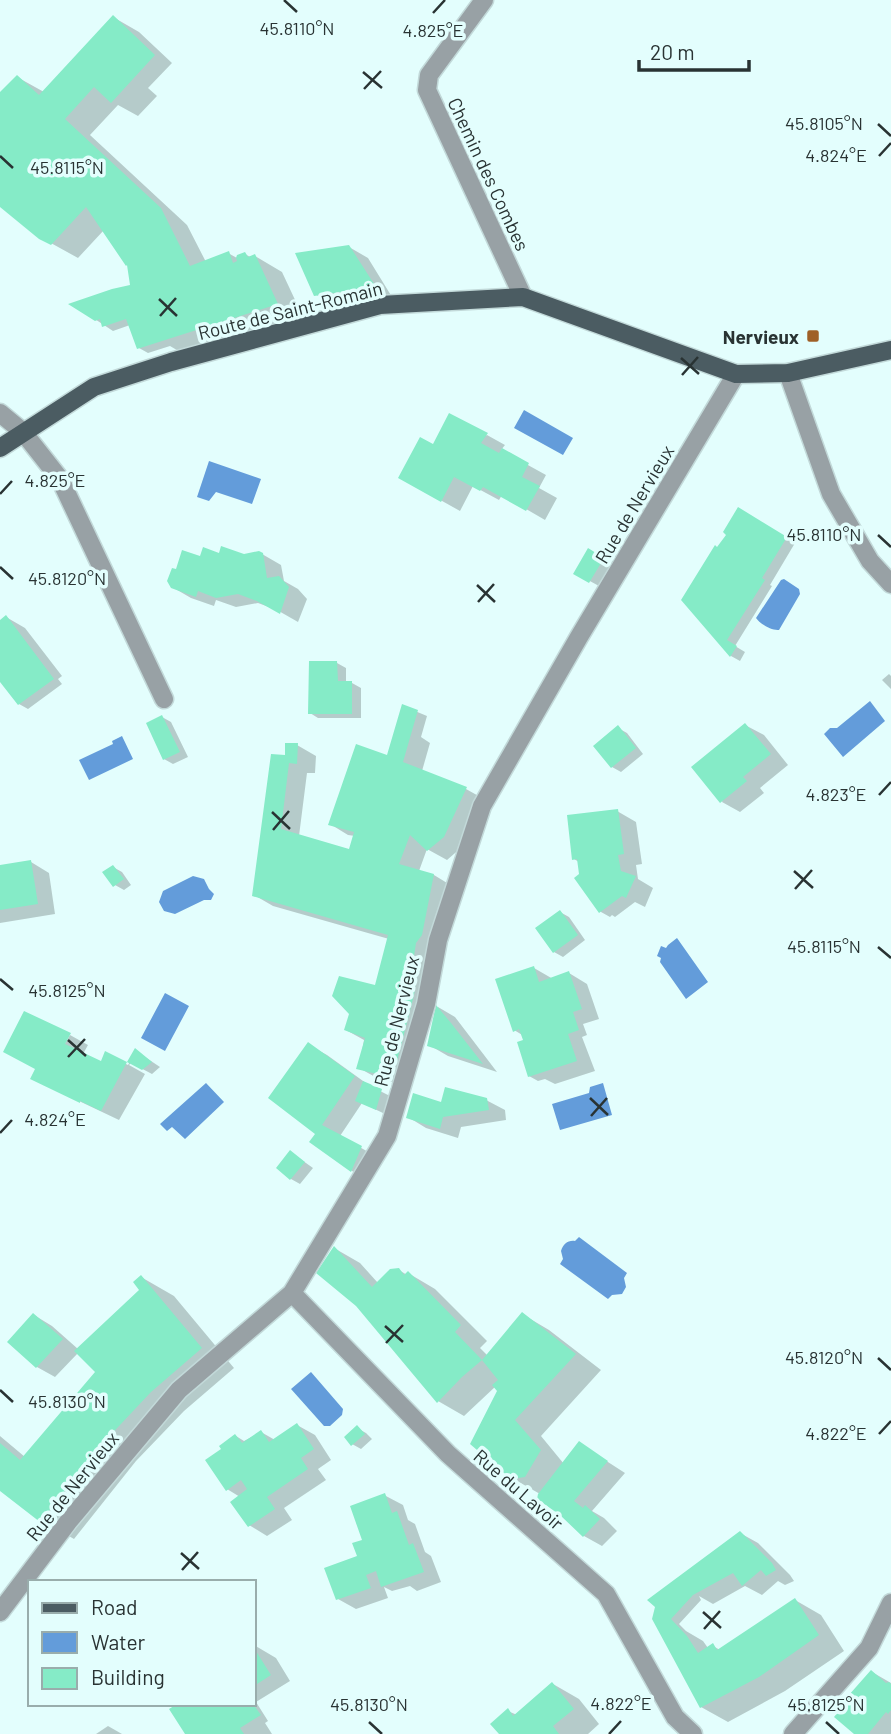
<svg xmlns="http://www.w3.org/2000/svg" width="891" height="1734" viewBox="0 0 891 1734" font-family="Barlow,sans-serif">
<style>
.water{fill:#639cda}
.shadow{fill:#0003}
.building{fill:#85ebc7}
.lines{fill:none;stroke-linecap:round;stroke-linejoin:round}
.minor-casing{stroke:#c2d9d9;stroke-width:21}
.major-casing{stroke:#c2d9d9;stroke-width:21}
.minor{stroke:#98a1a5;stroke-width:18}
.major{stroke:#4b5c62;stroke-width:18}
.ticks{fill:none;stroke:#293333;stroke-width:2.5}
.poi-dot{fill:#9f6027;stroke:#e3fefd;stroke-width:2.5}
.labels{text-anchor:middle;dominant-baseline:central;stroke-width:7;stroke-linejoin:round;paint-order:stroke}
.street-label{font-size:19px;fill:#293333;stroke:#e3fefd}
.poi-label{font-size:19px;font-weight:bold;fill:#293333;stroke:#e3fefd;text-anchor:end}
.ticks-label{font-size:18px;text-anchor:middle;fill:#293333;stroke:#e3fefd;stroke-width:7;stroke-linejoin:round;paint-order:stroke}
</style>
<rect width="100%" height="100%" fill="#e3fefd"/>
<path class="water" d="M524 410 573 438 563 455 514 428Z
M209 461 261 479 252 504 216 492 209 501 197 497Z
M784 579 799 589 800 594 779 630C772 631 760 624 756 618L781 580Z
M870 701 885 721 843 757 824 734 830 728H837Z
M122 736 133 759 89 780 79 760 113 744 112 741Z
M193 876 204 879 209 889 214 894 211 900H204L175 914 164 911 159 902 163 891Z
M677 938 708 982 686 999 660 962 661 958 657 956 661 946 666 948 668 945Z
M165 993 189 1006 165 1051 141 1038Z
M206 1083 224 1102 185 1139 172 1127 167 1131 160 1124Z
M603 1083 612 1115 560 1130 552 1104 589 1093 590 1087Z
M579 1237 627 1273 624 1278 626 1287 622 1294 612 1295 608 1299 560 1264 563 1259 561 1251C563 1244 568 1240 575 1241Z
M311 1372 343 1409 342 1415 330 1426H324L291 1389Z"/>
<path class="shadow" d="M113 17 139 32 172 63 148 88 157 96 138 116 118 105 90 135 187 225 206 262 228 253 237 258 245 254 252 258 255 256 282 272 304 319 187 356 170 346 148 353 139 348 130 325 113 331 72 304 147 315 129 265 104 230 78 258 40 237 0 205V95L17 77 44 92Z
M349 247 368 258 392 297 334 305 315 294Z
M487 435 505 445 501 450 546 475 539 488 557 498 545 520 502 495 499 500 473 486 460 511 401 478Z
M739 509 795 543 770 585 772 586 735 646 745 652 740 661 731 656 683 599 728 534Z
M589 551 612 565 599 586 575 573Z
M262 554 281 565 284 581 298 589 307 599 298 622 277 610 258 603 236 607 216 600 214 606 191 598 172 587 177 572 201 559 220 555Z
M6 617 25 628 62 676 58 679 62 684 28 709 19 704 0 679V622Z
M337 663 346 668V683H352L361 688V718H318L310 713Z
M889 674 891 676V689L882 680Z
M403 706 427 716 421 737 430 743 422 771 466 789 484 799 462 847 447 860 427 849 419 871 434 875 452 886 405 1085 377 1078 359 1068 364 1040 346 1030 377 987 389 939 273 906 254 895 286 757 297 745 316 756 315 773H307L299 836 351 851 355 836 348 835 330 824 388 757Z
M162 717 171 722 188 757 173 764 164 759Z
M745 725 764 735 788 765 760 788 764 793 740 812 722 802Z
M618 728 627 733 643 754 621 772 612 767 595 746Z
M617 811 636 822 642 864 636 865 638 879 653 888 645 907 635 902 615 917 612 915 610 917 601 912 581 875 579 862 574 859Z
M31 862 49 873 55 914 0 923V867Z
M113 867 122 872 131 885 124 890 115 885Z
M560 912 569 917 585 940 563 957 554 952Z
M534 968 553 979 569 973 587 984 599 1019 583 1024 587 1035 582 1037 595 1071 555 1084 545 1079 538 1081 529 1076 523 1042 524 1036 514 1030Z
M438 1007 455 1017 497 1072 448 1056 429 1045Z
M70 1035 88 1045 83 1054 102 1064 106 1054 128 1065 136 1051 160 1067 152 1074 131 1063 129 1065 145 1074 119 1120 41 1083Z
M309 1045 327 1055 370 1086 390 1096 385 1114 362 1103 340 1136 379 1158 370 1181 352 1171 311 1141 317 1133Z
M486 1100 505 1110 506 1120 461 1127 458 1138 426 1128 408 1117 442 1104Z
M299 1158 313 1168 300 1184 291 1179 279 1167Z
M334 1248 360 1263 378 1283 399 1270 407 1275 408 1273 435 1289 487 1341 480 1348 488 1356 522 1314 549 1330 601 1370 541 1436 564 1464 580 1444 625 1473 592 1511 604 1518 617 1531 602 1546 584 1536 540 1494 512 1478 499 1390 496 1386 464 1416 438 1401Z
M141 1277 174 1296 234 1368 184 1411 136 1461 74 1539 41 1520 0 1489V1436L25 1457 98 1372 78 1353 55 1377 37 1367 34 1315 52 1326 78 1349 141 1290Z
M297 1425 315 1435 331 1460 318 1469 326 1480 284 1508 292 1520 267 1536 249 1525 240 1497 227 1489 236 1436 244 1441 261 1432 275 1440Z
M357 1428 366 1433 372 1439 361 1449 352 1444Z
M384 1495 403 1505 408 1520 415 1524 425 1552 431 1556 441 1582 417 1591 410 1586 392 1591 384 1587 388 1598 356 1609 338 1599 359 1558 362 1542Z
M740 1533 758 1543 790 1575 794 1581 785 1585 778 1581 762 1595 745 1586 713 1604 699 1596 701 1600 679 1624 686 1631 703 1641 708 1648 713 1646 720 1650 795 1600 821 1615 844 1651 785 1691 728 1722 701 1707 654 1618Z
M254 1645 276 1658 290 1681 256 1702 268 1721 265 1723 272 1734H187L180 1704H254Z
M872 1672 891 1683V1734H857Z
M553 1684 579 1699 599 1724 588 1734H501L508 1711 517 1715Z
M108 1726 122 1734H96Z"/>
<path class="building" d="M113 15 155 55 111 103 94 87 65 119 161 208 190 266 229 251 233 263 237 261 236 258 237 255 245 252 248 257 255 254 278 304 137 349 126 319 102 327 100 319 95 321 68 304 112 289 130 285 127 265 126 266 86 207 51 245 39 239 0 207V92L17 75 39 95Z
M349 245 376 287 314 296 295 253Z
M449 413 488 433 481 443 499 453 502 448 529 463 522 477 540 486 526 511 483 487 480 491 454 477 441 502 398 478 420 437 433 444Z
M738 507 787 537 762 578 765 580 727 640 737 646 730 657 681 600 715 545 717 547 726 535 723 532Z
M221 546 244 554 259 551 263 553 267 578 279 576 289 587 280 614 257 601 238 594 216 598 198 591 196 597 171 588 167 581 172 568 176 569 182 550 200 556 203 547 219 553Z
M588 548 604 558 589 583 573 574Z
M6 615 54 679 18 705 0 682V620Z
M309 661H337L338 681H352V714H308Z
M402 704 418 710 403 762 467 787 444 837 427 851 410 835 399 864 434 874 422 935 416 943 414 956 418 965 414 995 396 1065 390 1063 386 1076 356 1069 365 1038 344 1030 349 1014 332 996 339 976 375 985 388 935 252 896 271 754 285 755V743H298L297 764 289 763 281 829 349 849 354 832 328 825 356 744 387 755Z
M162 715 180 752 163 760 146 723Z
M745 723 771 754 743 777 747 781 720 803 691 767Z
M618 725 636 748 611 768 593 746Z
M618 809 624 854 618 855 621 871 636 876 626 898 622 896 599 913 574 878 579 874 577 859 572 860 567 815Z
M31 860 38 904 0 910V865Z
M113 865 124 879 113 887 102 872Z
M560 910 578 935 553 953 535 928Z
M534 966 539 982 569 971 582 1009 573 1012 579 1030 568 1034 577 1061 528 1077 517 1042 523 1040 519 1029 513 1032 495 979Z
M436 1005 451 1023 483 1064 427 1046Z
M24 1011 71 1033 65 1044 101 1061 105 1051 127 1062 135 1048 152 1062 142 1070 127 1062 101 1111 80 1101V1103L30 1079 35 1069 3 1052Z
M308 1042 355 1076 322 1125 362 1146 351 1172 309 1142 315 1134 268 1098Z
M363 1081 382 1089 376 1110 355 1101Z
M445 1087 487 1098 489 1110 443 1117 440 1129 406 1118 413 1093 441 1102Z
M290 1150 305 1162 290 1180 276 1168Z
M334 1246 372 1287 390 1269 399 1268 404 1275 408 1271 461 1325 455 1332 482 1360 522 1312 576 1354 515 1420 541 1450 525 1477 511 1479 470 1444 497 1391 492 1385 498 1380 482 1360 462 1377 437 1403 356 1306 316 1273Z
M141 1275 202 1348 151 1392 103 1443 40 1522 0 1491V1443L20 1460 95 1372 74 1351 139 1290 133 1282Z
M33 1313 63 1339 36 1368 7 1342Z
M297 1423 314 1449 301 1458 308 1469 267 1497 275 1509 248 1527 230 1502 247 1489 241 1480 226 1491 205 1460 221 1449 219 1446 235 1434 242 1443 261 1430 269 1442Z
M357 1425 365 1434 351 1446 344 1437Z
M579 1441 608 1461 574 1501 583 1508 585 1505 600 1519 583 1537 560 1515 537 1499 538 1494Z
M385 1493 392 1513 397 1511 409 1545 413 1543 424 1572 381 1587 376 1571 366 1575 371 1588 336 1600 324 1568 357 1556 352 1543 362 1540 350 1506Z
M740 1531 772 1563 776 1570 766 1576 761 1570 742 1586 733 1573 693 1595 671 1619 687 1636 698 1653 713 1643 717 1650 795 1598 819 1635 759 1677 700 1708 652 1619 655 1607 647 1600Z
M254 1648 271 1675 254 1686Z
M871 1670 886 1683 889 1682 891 1684V1710L888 1714 886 1712 868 1734H854L834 1717 843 1706 841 1704Z
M552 1682 574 1709 553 1726 559 1734H499L490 1724 508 1708 513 1716Z
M177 1704H253L261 1715 240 1728 244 1734H185L169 1709Z"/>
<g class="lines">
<defs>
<path id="minor" d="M484 0 429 75 427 90 523 297
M788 373 831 494 870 561 891 584
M0 413 23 432 60 479 164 699
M292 1293 448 1454 606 1594 675 1717 693 1734
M0 1612 68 1522 179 1390 292 1293 387 1136 426 1004 438 940 482 806 579 637 736 374
M793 1734 869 1648 891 1603"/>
<path id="major" d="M0 448 94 387 171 362 380 305 523 297 736 374 788 373 891 350"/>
</defs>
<use href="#minor" class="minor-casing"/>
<use href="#major" class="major-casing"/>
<use href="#minor" class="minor"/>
<use href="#major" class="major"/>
</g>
<path class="ticks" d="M284 0 297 12M433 13 445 0M363 72 382 88M364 89 381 71M878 124 891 136M0 156 13 168M879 156 891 143M159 299 177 316M160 316 176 298M681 358 699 374M682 375 698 357M0 494 12 481M878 535 891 547M0 567 13 579M477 585 495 602M478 602 494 584M879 795 891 782M272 812 290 829M273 830 289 811M794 871 813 888M795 889 812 870M878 947 891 958M0 979 13 990M68 1040 86 1056M68 1057 85 1039M590 1098 608 1115M591 1116 607 1098M0 1133 12 1120M385 1326 403 1342M386 1343 403 1325M878 1358 891 1370M0 1390 13 1402M879 1434 891 1421M181 1553 199 1569M182 1570 198 1552M703 1612 721 1628M704 1629 720 1611M369 1722 382 1734M826 1722 839 1734M609 1734 621 1721"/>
<rect class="poi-dot" x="806" y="329" width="14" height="14" rx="3.5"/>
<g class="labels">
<g class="street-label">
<text transform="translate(489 174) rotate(65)">Chemin des Combes</text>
<text transform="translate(290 310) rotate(-14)">Route de Saint-Romain</text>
<text transform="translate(634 504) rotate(-59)">Rue de Nervieux</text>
<text transform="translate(396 1021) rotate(-76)">Rue de Nervieux</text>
<text transform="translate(72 1486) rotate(-51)">Rue de Nervieux</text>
<text transform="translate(519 1489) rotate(41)">Rue du Lavoir</text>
</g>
<g class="poi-label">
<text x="799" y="336">Nervieux</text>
</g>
</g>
<g class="ticks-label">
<text x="297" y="35">45.8110°N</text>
<text x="433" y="37">4.825°E</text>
<text x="824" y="130">45.8105°N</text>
<text x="836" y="162">4.824°E</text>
<text x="67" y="174">45.8115°N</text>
<text x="55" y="487">4.825°E</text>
<text x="824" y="541">45.8110°N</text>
<text x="67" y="585">45.8120°N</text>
<text x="836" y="801">4.823°E</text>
<text x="824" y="953">45.8115°N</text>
<text x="67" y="997">45.8125°N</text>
<text x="55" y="1126">4.824°E</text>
<text x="824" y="1364">45.8120°N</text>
<text x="67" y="1408">45.8130°N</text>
<text x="836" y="1440">4.822°E</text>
<text x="621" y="1710">4.822°E</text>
<text x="369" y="1711">45.8130°N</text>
<text x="826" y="1711">45.8125°N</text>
</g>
<rect x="28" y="1580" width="228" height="126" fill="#e3fefd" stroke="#99adac" stroke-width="2"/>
<rect x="42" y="1603" width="35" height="10" fill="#4b5c62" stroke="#99adac" stroke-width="2"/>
<text x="91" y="1615" font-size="21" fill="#293333">Road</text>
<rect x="42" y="1632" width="35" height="21" fill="#639cda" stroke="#99adac" stroke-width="2"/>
<text x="91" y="1650" font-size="21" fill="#293333">Water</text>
<rect x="42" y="1668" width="35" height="21" fill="#85ebc7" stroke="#99adac" stroke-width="2"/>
<text x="91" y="1685" font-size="21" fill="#293333">Building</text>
<path d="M639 60v10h110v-10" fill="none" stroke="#293333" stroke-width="3.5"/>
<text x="650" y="60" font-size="21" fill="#293333" stroke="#e3fefd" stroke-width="5" paint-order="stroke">20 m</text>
</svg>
